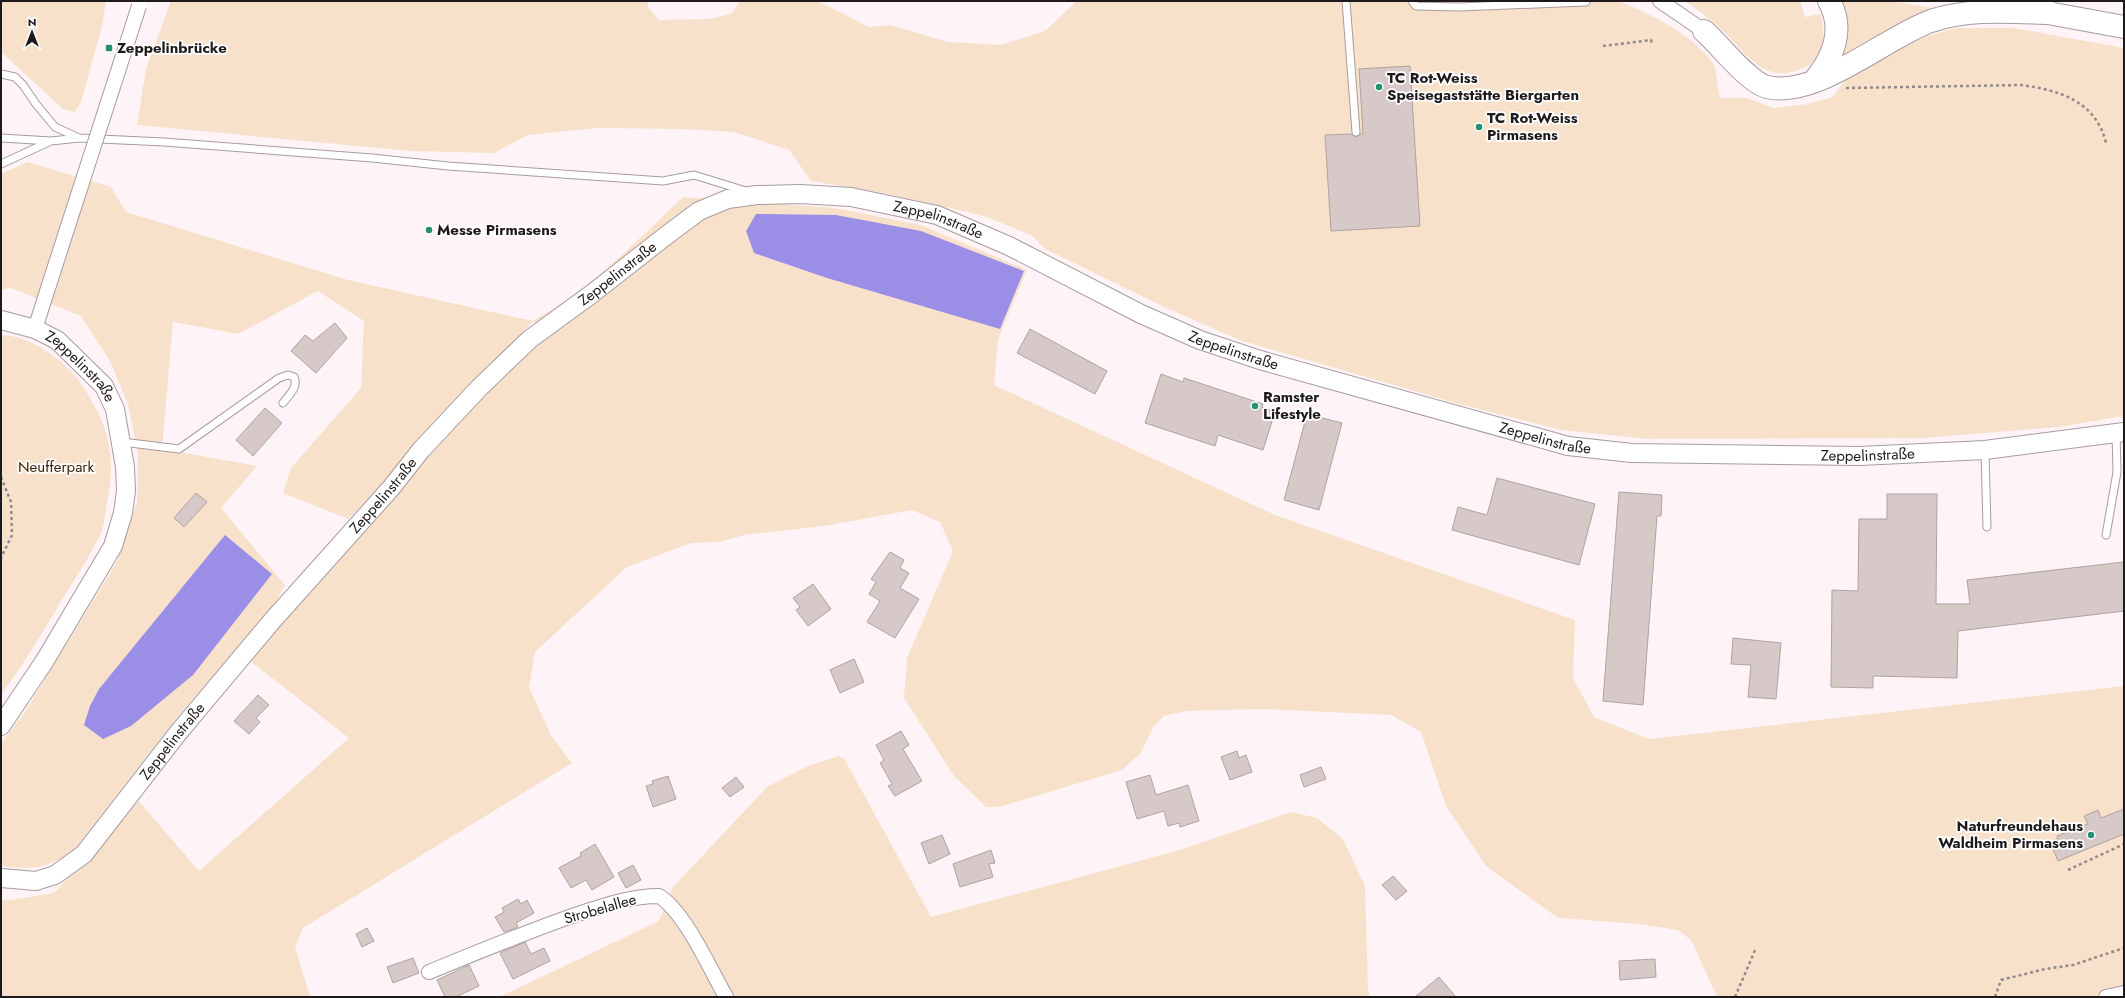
<svg xmlns="http://www.w3.org/2000/svg" width="2125" height="998" viewBox="0 0 2125 998" font-family="Jost,sans-serif">
<style>
.green{fill:#f8e1cb}
.water{fill:#9a8ee7}
.building{fill:#d6c9c7;stroke:#afa2a0}
.lines{fill:none;stroke-linecap:round;stroke-linejoin:round}
.service-casing{stroke:#a79b9f;stroke-width:9}
.minor-casing{stroke:#a79b9f;stroke-width:16}
.tertiary-casing{stroke:#a79b9f;stroke-width:20}
.trunk-casing{stroke:#a79b9f;stroke-width:24}
.path{stroke:#918a8c;stroke-width:2.5;stroke-dasharray:3 3;stroke-linecap:butt}
.service{stroke:#fff;stroke-width:7}
.minor{stroke:#fff;stroke-width:14}
.tertiary{stroke:#fff;stroke-width:18}
.trunk{stroke:#fff;stroke-width:22}
.minor-bridge-casing{stroke:#a79b9f;stroke-width:16;stroke-linecap:butt}
.minor-bridge{stroke:#fff;stroke-width:14}
.poi-dot{fill:#229172;stroke:#fff;stroke-width:1.5}
.labels{text-anchor:middle;dominant-baseline:central;stroke-width:3.5;stroke-linejoin:round;paint-order:stroke}
.poi-label{font-size:15px;font-weight:bold;fill:#1e191b;stroke:#fff;text-anchor:start}
.street-label{font-size:15px;fill:#1e191b;stroke:#fff}
.park-label{font-size:15px;fill:#3e2200;stroke:#fff}
</style>
<rect width="100%" height="100%" fill="#fef4f7"/>
<path class="green" d="M1 1H106L102 27 81 102 75 112 63 109 1 52Z
M171 1H648V7L659 20 709 19 731 14 740 1H818L869 27 890 25 948 42 1001 45 1045 31 1077 1H1619C1652 15 1691 33 1713 63 1717 69 1718 90 1720 98H1747L1774 108 1807 104 1833 97 1847 77 1873 62 1925 37 1956 28H2014L2124 48V416L2059 427 1925 438 1648 439 1561 430 1455 403 1239 340 1160 305 1045 249 1031 235 984 216 884 193 811 181 789 150 734 132 684 129 597 128 528 135 494 153 410 151 137 125 146 69Z
M1685 1H1800L1805 17 1821 14C1824 35 1829 57 1806 67 1763 87 1748 54 1722 30 1710 19 1698 10 1685 1Z
M1840 1H1890L1939 9 1907 20 1884 31 1842 58 1848 34Z
M28 162 111 187 126 212 348 280 533 321C590 289 636 242 683 197L835 208 921 225 1027 270 998 339 994 385 1275 515 1575 620 1573 678 1594 717 1649 739 2124 686V997H1717L1691 940 1678 930 1638 924 1558 918 1486 866 1446 806 1421 732 1391 715 1265 709 1187 711 1164 716 1154 726 1140 754 1122 770 999 807H986L954 776 904 698 907 658 953 551 940 522 912 510 824 526 744 535 720 542 691 543 627 567 535 652 529 688 552 737 572 763 303 928 295 947 310 997H1V900H11L54 893 139 801 199 871 349 738 249 660 462 418 547 337 533 321 436 421 366 502 348 519 283 493 291 468 361 388 364 321 318 291 238 334 173 322 162 449 257 466 221 508 285 585 274 605 178 716 73 851C46 869 33 870 2 866L1 743 23 715 118 560 137 502 138 455 128 404 110 361 81 316 11 288 1 290V174Z
M1 335C27 334 65 360 79 381 108 423 117 452 107 503 105 512 105 524 101 533 90 557 74 580 60 603 41 635 23 665 1 695Z
M839 756 845 760 931 917 1180 850 1291 812 1317 818 1343 839 1365 886 1368 990 1370 997H499L659 921 673 887 767 787 808 766Z"/>
<path class="water" d="M756 214 836 215 921 231 1024 271 1000 329 827 278 754 253 746 231Z
M225 535 272 574 193 675 131 726 103 739 84 725 90 706 99 689Z"/>
<path class="building" d="M1410 66 1420 226 1331 231 1325 135 1351 134 1356 137 1363 133 1359 69Z
M335 323 347 338 316 373 291 351 305 335 313 341Z
M1030 329 1107 371 1095 394 1017 353Z
M1161 374 1183 382 1184 378 1263 404 1262 407 1275 412 1263 450 1218 435 1215 446 1145 423Z
M265 408 282 423 253 456 236 440Z
M1307 414 1342 423 1319 510 1284 500Z
M1497 478 1595 504 1579 565 1452 530 1458 507 1487 515Z
M1619 492 1662 495 1661 516H1657L1643 705 1603 701Z
M196 493 207 502 184 527 174 518Z
M1887 494H1937L1936 604H1970L1967 580 2124 562V611L1958 631 1957 678 1873 676V688L1831 687 1832 590 1858 591 1859 519H1887Z
M890 552 904 560 900 568 909 573 900 588 919 599 895 638 867 622 880 601 869 594 876 582 871 579Z
M813 584 831 609 808 626 796 610 800 607 793 598Z
M1733 638 1781 643 1776 699 1748 697 1751 665 1731 664Z
M854 659 864 682 840 693 830 670Z
M258 695 269 705 256 718 260 722 249 734 234 721Z
M901 731 909 745 903 749 922 781 895 796 888 786 892 784 880 763 884 760 876 745Z
M1237 751 1239 758 1246 755 1252 772 1230 780 1221 757Z
M1321 767 1326 779 1304 787 1300 775Z
M1150 775 1156 795 1188 785 1199 821 1180 827 1179 823 1168 826 1164 811 1137 819 1126 782Z
M668 776 676 799 653 807 646 786 653 784 652 781Z
M736 777 744 787 730 797 722 788Z
M2124 809V834L2058 861 2050 842 2058 838 2057 836 2088 824 2084 816 2098 810 2101 818Z
M942 835 950 854 929 864 921 843Z
M595 844 614 877 592 890 586 880 571 888 559 868 581 856 580 853Z
M991 850 995 863 989 864 993 877 960 887 953 864Z
M633 865 641 880 626 888 618 873Z
M1393 876 1407 891 1396 900 1382 885Z
M518 899 521 904 527 900 534 913 516 923 518 927 504 932 495 917 504 912 502 908Z
M367 928 374 941 362 947 356 934Z
M525 942 531 954 544 948 550 961 513 979 500 953Z
M413 958 419 973 393 983 387 967Z
M1655 959 1656 977 1620 980 1619 961Z
M469 965 479 986 456 997H445L437 980Z
M1439 977 1456 997H1415Z"/>
<g class="lines">
<defs>
<path id="service" d="M1346 1 1356 132
M1412 1 1416 6 1459 7 1586 2
M1 74 15 77 23 85 36 104 55 127 79 138
M1 138 51 141 79 138 164 142 372 158 448 166 663 181 694 175 746 191
M1 164 51 141
M122 442 179 449 279 378 288 375 294 377C299 387 288 396 283 403
M1985 451 1987 527
M2106 535 2117 472 2116 434"/>
<path id="minor" d="M1660 1 1704 31
M35 329 49 285
M429 972C478 952 526 932 575 915 602 906 630 896 659 896 685 912 710 969 726 997
M2106 997 2124 993"/>
<g id="tertiary">
<path id="s1" d="M1 320 35 329 57 340 104 386 115 409 125 467 126 491 123 513 113 546 44 662 1 726"/>
<path id="s2" d="M1 878 36 881 55 875 84 854 178 733 272 621 391 488 421 450 479 388 530 339 593 293 663 238 699 211 728 199 757 195 800 194 851 197 937 215 1009 246 1141 314 1200 340 1260 360 1568 446 1632 453 1860 456 1985 450 2124 432"/>
</g>
<path id="trunk" d="M2037 11 2124 27
M1704 31C1720 45 1748 82 1767 87 1816 99 1884 38 1931 21 1970 8 2011 12 2051 13
M1814 81C1833 58 1845 29 1829 1"/>
</defs>
<use href="#service" class="service-casing"/>
<use href="#minor" class="minor-casing"/>
<use href="#tertiary" class="tertiary-casing"/>
<use href="#trunk" class="trunk-casing"/>
<path class="path" d="M1603 46 1651 40 1652 45
M1846 88 2021 85C2059 90 2096 101 2106 143
M1 477 11 502 12 535 1 558
M2068 870 2124 844
M1735 997 1756 948
M1995 997 2001 980 2045 969 2073 965 2124 948"/>
<use href="#service" class="service"/>
<use href="#minor" class="minor"/>
<use href="#tertiary" class="tertiary"/>
<use href="#trunk" class="trunk"/>
<defs>
<path id="minor-bridge" d="M49 285 139 6"/>
</defs>
<use href="#minor-bridge" class="minor-bridge-casing"/>
<use href="#minor-bridge" class="minor-bridge"/>
</g>
<g class="poi-dot">
<rect x="105" y="44" width="8" height="8" rx="2"/>
<circle cx="1379" cy="87" r="4"/>
<circle cx="1479" cy="127" r="4"/>
<circle cx="429" cy="230" r="4"/>
<circle cx="1255" cy="406" r="4"/>
<circle cx="2091" cy="835" r="4"/>
</g>
<g class="labels">
<g class="poi-label">
<text x="117" y="48">Zeppelinbrücke</text>
<text x="1387" y="78">TC Rot-Weiss<tspan x="1387" dy="17">Speisegaststätte Biergarten</tspan></text>
<text x="1487" y="118">TC Rot-Weiss<tspan x="1487" dy="17">Pirmasens</tspan></text>
<text x="437" y="230">Messe Pirmasens</text>
<text x="1263" y="397">Ramster<tspan x="1263" dy="17">Lifestyle</tspan></text>
<text x="2083" y="826" text-anchor="end">Naturfreundehaus<tspan x="2083" dy="17">Waldheim Pirmasens</tspan></text>
</g>
<g class="street-label">
<text stroke="none"><textPath href="#s2" startOffset="1230">Zeppelinstraße</textPath></text>
<text stroke="none"><textPath href="#s2" startOffset="882">Zeppelinstraße</textPath></text>
<text stroke="none"><textPath href="#s2" startOffset="1554">Zeppelinstraße</textPath></text>
<text stroke="none"><textPath href="#s1" startOffset="95">Zeppelinstraße</textPath></text>
<text stroke="none"><textPath href="#s2" startOffset="1878">Zeppelinstraße</textPath></text>
<text stroke="none"><textPath href="#s2" startOffset="2202">Zeppelinstraße</textPath></text>
<text stroke="none"><textPath href="#s2" startOffset="558">Zeppelinstraße</textPath></text>
<text stroke="none"><textPath href="#s2" startOffset="234">Zeppelinstraße</textPath></text>
<text transform="translate(600 909) rotate(-16)">Strobelallee</text>
</g>
<g class="park-label">
<text x="56" y="467">Neufferpark</text>
</g>
</g>
<rect width="2125" height="998" fill="none" stroke="#1e191b" stroke-width="4"/>
<g transform="translate(32 32)" stroke="#ffffff" stroke-width="3" paint-order="stroke">
<path d="M0-3L7 15L0 10L-7 15Z" fill="#1e191b"/>
<text y="-6" font-size="11" font-weight="bold" text-anchor="middle" fill="#1e191b">N</text>
</g>
</svg>
